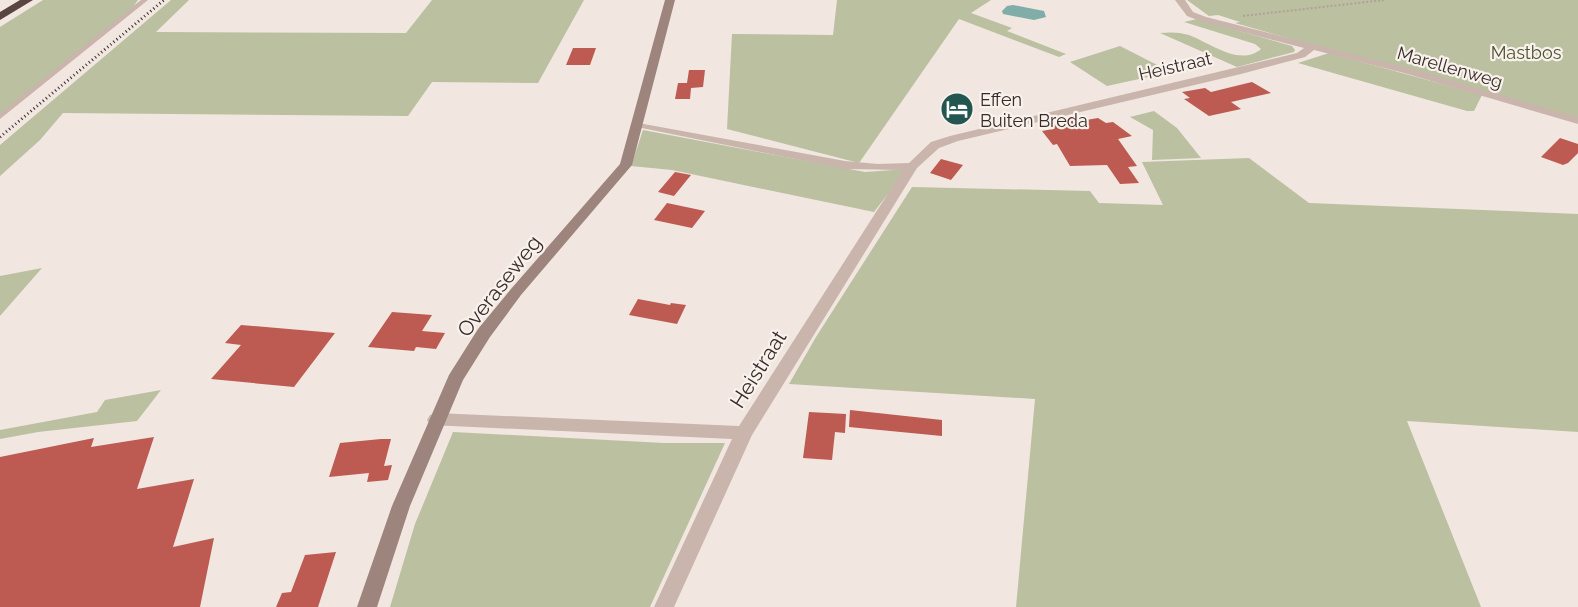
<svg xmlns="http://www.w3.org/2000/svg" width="1578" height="607" viewBox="0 0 1578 607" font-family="Raleway,sans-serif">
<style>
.green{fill:#bac0a0}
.water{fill:#80ada7}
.building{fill:#bd5a51}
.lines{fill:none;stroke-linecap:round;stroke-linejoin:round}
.path{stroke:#b59e96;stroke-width:2;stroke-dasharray:2 2;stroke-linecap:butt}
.lane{fill:#c9b5ac;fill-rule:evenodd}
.street{fill:#c9b5ac;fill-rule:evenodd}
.secondary{fill:#9d847d;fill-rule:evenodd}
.highway{fill:#584542;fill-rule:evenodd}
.rail{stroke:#372c2a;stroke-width:3;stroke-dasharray:1 3;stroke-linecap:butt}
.labels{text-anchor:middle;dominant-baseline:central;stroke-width:4.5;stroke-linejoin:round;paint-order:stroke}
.far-park-label{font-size:18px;fill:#4d5430;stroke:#f9f1ec}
.far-street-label{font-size:18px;fill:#372c2a;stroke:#f9f1ec}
.far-poi-label{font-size:18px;fill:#372c2a;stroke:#f9f1ec;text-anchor:start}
.street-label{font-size:21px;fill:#372c2a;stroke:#f9f1ec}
</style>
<rect width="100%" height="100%" fill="#f1e6e0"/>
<path class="green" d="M43 0H138L133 7 0 115V27Z
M171 0H189L156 32 406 33 432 0H584L538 83 432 82 408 116 63 113 40 140 0 176V145Z
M837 0H991L971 13 1012 28 1007 31 1066 54 1059 57 959 19 859 163 727 129 732 34 833 35Z
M1187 0H1578V120L1235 23 1240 22 1218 15 1209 16Z
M1197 19 1292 46 1295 50 1294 52 1237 67 1160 33C1170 32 1179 32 1189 35 1210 43 1240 67 1261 49L1255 44 1184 22Z
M1120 46 1171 72 1107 86 1070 62Z
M1329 53 1482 95 1474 111H1467L1298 63Z
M1154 111 1177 128 1201 158 1152 160 1153 130 1130 117Z
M643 130 865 172 907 169 874 212 672 170 631 166Z
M1249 158 1309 203 1578 214V432L1407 421 1481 607H1016L1035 399 789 384 816 337 912 187 1090 191 1099 203 1163 205 1142 162Z
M42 268 0 316V276Z
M161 390 137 421 38 432 0 439V430L97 412 105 400Z
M453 432 664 443H725L650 607H390L415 524Z"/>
<path class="water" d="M1013 5 1044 11 1046 17 1034 20 1003 14 1002 11 1007 6Z"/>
<path class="building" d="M573 48H596L590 65H566Z
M689 70H705L703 87 691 88 690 99H675L678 83H687Z
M1252 82 1271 93 1231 102 1241 109 1209 116 1184 99 1190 98 1182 92 1205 88 1211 92Z
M1083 118 1086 120 1098 118 1106 123 1113 122 1132 136 1118 139 1137 166 1128 167 1139 183 1120 184 1107 165 1070 166 1057 144 1053 145 1042 131 1053 129 1050 126Z
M1560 138 1578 144V153L1568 163 1563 165 1541 157Z
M941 159 963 165 951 180 930 173Z
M675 172 691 175 674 196 658 192Z
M667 203 705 211 692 228 654 220Z
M638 299 670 305 671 303 686 305 677 324 629 315Z
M392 312 432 315 422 331 445 333 436 349 416 347 414 351 368 347Z
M241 325 335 333 294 387 211 379 241 345 225 343Z
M850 410 942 420V436L849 427Z
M809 412 846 414 845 433 835 432 832 460 803 458Z
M154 437 137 489 194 479 173 547 214 538 200 607H0V457L94 438 91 447Z
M381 439H391L384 466 392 465 388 480 367 482 369 473 329 477 340 443Z
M336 552 318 607H276L282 593 291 592 305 555Z"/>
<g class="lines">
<path class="path" d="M1243 16 1384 0"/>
<path class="lane" d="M141 0H148L0 119V113Z"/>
<path class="street" d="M1175 0H1185L1193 12 1206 17 1412 69 1578 117V124L1404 73 1314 50 1305 57 1241 74 958 141 939 148 917 168 752 435 674 607H654L732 439 430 425 427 420 430 415 436 413 739 426 903 170 845 169 637 127 633 126V122L845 161 878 164 909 163 931 142 950 136 1297 53 1304 48 1200 21 1187 16Z"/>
<path class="secondary" d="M665 0H675L632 165 521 295 490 337 463 380 410 506 377 607H357L392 506 449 375 478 329 511 289 620 164Z"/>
<path class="highway" d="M20 0H33L0 20V12Z"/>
<path class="rail" d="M0 137 164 0"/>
</g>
<defs>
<symbol id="hotel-disc" viewBox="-11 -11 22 22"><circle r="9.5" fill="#235651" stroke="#f9f1ec"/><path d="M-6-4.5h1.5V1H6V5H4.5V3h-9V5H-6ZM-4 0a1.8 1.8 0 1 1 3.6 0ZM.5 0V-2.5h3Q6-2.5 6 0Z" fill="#fff"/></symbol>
</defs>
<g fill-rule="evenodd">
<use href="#hotel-disc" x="938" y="90" width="38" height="38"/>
</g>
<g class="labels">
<g class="far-park-label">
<text x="1526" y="52">Mastbos</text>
</g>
<g class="far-street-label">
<text transform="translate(1175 66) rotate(-13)">Heistraat</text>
<text transform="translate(1450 67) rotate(16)">Marellenweg</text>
</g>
<g class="far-poi-label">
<text x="980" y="99">Effen<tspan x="980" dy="21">Buiten Breda</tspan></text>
</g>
<g class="street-label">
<text transform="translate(499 286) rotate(-52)">Overaseweg</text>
<text transform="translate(758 369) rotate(-58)">Heistraat</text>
</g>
</g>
</svg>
